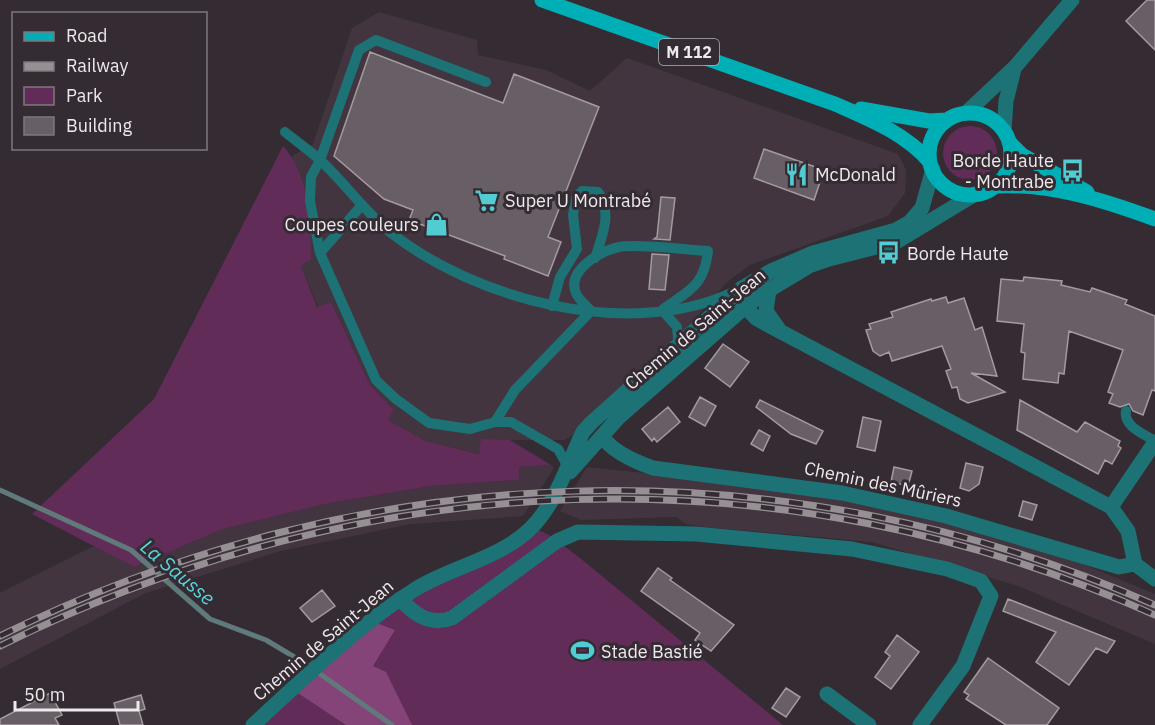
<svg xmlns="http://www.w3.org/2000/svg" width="1155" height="725" viewBox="0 0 1155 725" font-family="'IBM Plex Sans',sans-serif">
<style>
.built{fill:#42353f}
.green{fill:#612c57}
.forest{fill:#844478}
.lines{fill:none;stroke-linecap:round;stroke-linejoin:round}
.stream{stroke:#607a7c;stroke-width:5}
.building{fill:#675f65;stroke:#a49ba1;stroke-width:1.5}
.service{stroke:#1d7276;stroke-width:10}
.minor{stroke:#1d7276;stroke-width:15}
.tertiary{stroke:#1d7276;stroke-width:15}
.primary{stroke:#00aeb5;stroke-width:15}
.rail-casing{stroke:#969095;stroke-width:7}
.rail{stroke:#342c32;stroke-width:4.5;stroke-dasharray:14;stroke-linecap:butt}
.labels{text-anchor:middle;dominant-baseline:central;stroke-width:6;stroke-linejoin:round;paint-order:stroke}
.shield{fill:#342c32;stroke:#b6b0b5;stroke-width:1.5}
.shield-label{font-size:16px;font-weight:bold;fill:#eee9ed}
.poi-label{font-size:18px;fill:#eee9ed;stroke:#342c32;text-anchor:start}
.street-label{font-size:18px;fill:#eee9ed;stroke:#342c32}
.water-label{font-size:20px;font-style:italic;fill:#56d7dd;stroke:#342c32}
</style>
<rect width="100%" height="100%" fill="#342c32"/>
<path class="built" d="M379 12 477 40 478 55 546 70 590 91 627 58 898 154 906 170 905 193 888 216 750 265 727 282 689 326 575 434 564 440H482L480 454 426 441 388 420 394 410 370 385 331 302 318 307 301 266 311 260 292 156 313 144 352 28Z
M551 465 554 468 523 516 411 524 281 551 146 593 0 669V593L94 546 134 567 223 529 325 504 431 486 519 480V467Z
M587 467 786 488 951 522 1078 562 1155 594V644L1018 586 872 542 706 527 686 524 676 517 581 520 560 511Z"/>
<path class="green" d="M943 153a27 27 0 1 1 54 0a27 27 0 1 1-54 0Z
M283 146C309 173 311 224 311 260L301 266 317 307 331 302 370 385 394 410 388 420 426 441 479 454 481 439 510 440 551 465 519 467V480L431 486 325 504 223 529 134 567 32 514 154 399Z
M532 527 551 536 580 558 783 725H253L371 621Z"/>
<path class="forest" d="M371 621 395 630 373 666 386 672 412 725H346L292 689Z"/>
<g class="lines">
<path class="stream" d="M0 490 131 550 210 619 266 640 306 664 392 725"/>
</g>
<path class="building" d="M1147 0H1155V50L1126 21Z
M370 52 503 103 514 74 599 107 548 237 561 242 548 276 504 259 505 256 409 220 413 210 384 199 334 156Z
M764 149 824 170 814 200 754 178Z
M661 197 675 198 670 240 654 239 657 237Z
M652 254 669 255 665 290 649 289Z
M1024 277 1062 281 1061 285 1090 292 1092 288 1127 300 1125 304 1155 316V391L1152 390 1143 415 1133 411 1129 404 1120 407 1109 403 1113 394 1108 392 1123 350 1069 331 1064 374 1059 373 1058 383 1023 379 1025 353 1021 352 1024 324 997 321 1001 279 1023 281Z
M946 297 948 303 964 298 975 330 982 327 997 376 971 373 1005 392 968 403 960 399 957 387 952 388 946 371 951 369 942 346 892 361 889 352 880 356 873 351 866 330 871 329 869 324 893 317 891 312 931 299 932 301Z
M723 344 749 362 730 387 705 368Z
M700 397 716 406 705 426 689 417Z
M760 400 823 431 816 444 791 434 756 407Z
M1020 400 1077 432 1085 422 1120 441 1118 446 1121 448 1112 464 1105 460 1098 474 1017 430Z
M668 407 680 422 657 442 654 438 652 441 642 429Z
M863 417 881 421 875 451 857 447Z
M759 430 770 436 763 451 751 444Z
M966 463 983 467 979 484 969 491 960 488Z
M894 467 912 471 908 486 891 482Z
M1023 501 1037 505 1032 520 1019 516Z
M658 568 672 578 670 580 734 625 711 651 695 640 700 633 641 591Z
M322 590 335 606 312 622 300 608Z
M1008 599 1115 641 1107 653 1096 648 1069 685 1036 662 1056 632 1003 611Z
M897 635 919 652 891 689 875 677 890 656 885 652Z
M988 658 1059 708 1047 725H1006L966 699 969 695 964 692Z
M786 688 800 697 786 717 772 708Z
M50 693 62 715 55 718 59 725H0V719Z
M141 695 145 709 139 711 143 725H120L114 703Z"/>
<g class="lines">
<path class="service" d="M285 132C296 141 309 150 320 160 345 183 364 211 390 232 476 300 628 340 731 293
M361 206 320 253 376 380 396 399 429 423 470 429 495 422H511L558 449 567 465
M320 253 310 201 311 177 320 160 359 50 376 40 486 82
M552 306 560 277 577 249 573 215 576 198 582 191 598 192C613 212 602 237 595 258
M591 311C587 306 578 299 576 293 566 270 601 251 619 247 634 243 689 250 708 251 704 287 689 290 662 310L677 327 679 349
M1126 411C1123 426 1144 434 1155 441
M495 422 515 390 591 311"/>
<path class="minor" d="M742 288 745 307 757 319 1111 507 1128 531 1135 564 1155 579
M769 290 766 311 778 328
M602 436C612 452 636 462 653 468L842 493 946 516 1119 567 1135 564
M1111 507 1155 442
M400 599C415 615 430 626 452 618L557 541 578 532 696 534 852 549 947 569 981 581 991 596 963 666 920 725
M827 694 869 725"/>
<path class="tertiary" d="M966 113 1015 67 1072 0
M1004 131 1006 101 1014 69
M570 472 619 417 745 307 769 290 809 266 829 259 896 242 975 194
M253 725C305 678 355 627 414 590 450 567 500 559 531 528 557 502 567 465 583 432L591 423 742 288 771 271 813 253 896 230 910 222 922 208 933 169"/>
<path class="primary" d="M542 0 835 104C869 119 905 133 930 162
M861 109 929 121 947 120
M929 154a41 41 0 1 1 82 0a41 41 0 1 1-82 0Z
M1009 142 1022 155 1087 192
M995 186C1051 183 1103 200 1155 219"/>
<defs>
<path id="rail" d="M0 636C365 456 781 440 1155 605
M0 646C367 465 779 447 1155 615"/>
</defs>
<use href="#rail" class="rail-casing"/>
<use href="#rail" class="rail"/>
</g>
<defs>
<symbol id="bus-bare" viewBox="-9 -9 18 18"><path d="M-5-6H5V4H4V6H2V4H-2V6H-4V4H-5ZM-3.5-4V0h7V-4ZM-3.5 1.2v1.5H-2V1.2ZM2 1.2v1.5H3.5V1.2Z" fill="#51ccd2" stroke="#342c32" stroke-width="2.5" paint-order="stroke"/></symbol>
<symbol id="restaurant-bare" viewBox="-9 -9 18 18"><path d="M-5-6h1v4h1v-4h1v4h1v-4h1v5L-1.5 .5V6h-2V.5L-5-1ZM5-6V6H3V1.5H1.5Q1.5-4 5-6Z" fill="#51ccd2" stroke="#342c32" stroke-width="2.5" paint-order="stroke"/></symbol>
<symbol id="supermarket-bare" viewBox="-9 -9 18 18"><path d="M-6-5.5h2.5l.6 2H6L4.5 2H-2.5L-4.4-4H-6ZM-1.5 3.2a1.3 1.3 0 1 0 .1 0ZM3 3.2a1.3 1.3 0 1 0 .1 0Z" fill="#51ccd2" stroke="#342c32" stroke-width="2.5" paint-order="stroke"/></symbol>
<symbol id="shop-bare" viewBox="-9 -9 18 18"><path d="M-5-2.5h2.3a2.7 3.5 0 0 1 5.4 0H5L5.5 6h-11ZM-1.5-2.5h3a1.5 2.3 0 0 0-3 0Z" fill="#51ccd2" stroke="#342c32" stroke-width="2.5" paint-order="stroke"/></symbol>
<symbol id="stadium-bare" viewBox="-9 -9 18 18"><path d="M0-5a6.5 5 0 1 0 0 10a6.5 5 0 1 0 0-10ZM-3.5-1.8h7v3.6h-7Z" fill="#51ccd2" stroke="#342c32" stroke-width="2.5" paint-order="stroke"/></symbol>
</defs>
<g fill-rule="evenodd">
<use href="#bus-bare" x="1056" y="154" width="33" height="33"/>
<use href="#restaurant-bare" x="780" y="158" width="33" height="33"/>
<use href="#supermarket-bare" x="470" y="184" width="33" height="33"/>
<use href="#shop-bare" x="420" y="208" width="33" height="33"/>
<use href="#bus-bare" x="872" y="236" width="33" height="33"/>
<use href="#stadium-bare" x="566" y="634" width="33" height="33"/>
</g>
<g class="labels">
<rect class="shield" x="659" y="39" width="60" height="26" rx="4.5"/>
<g class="shield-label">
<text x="689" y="52">M 112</text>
</g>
<g class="poi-label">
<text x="1054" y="160" text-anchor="end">Borde Haute<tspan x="1054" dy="21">- Montrabe</tspan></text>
<text x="815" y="174">McDonald</text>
<text x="505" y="200">Super U Montrabé</text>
<text x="419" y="224" text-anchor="end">Coupes couleurs</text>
<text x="907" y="253">Borde Haute</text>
<text x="601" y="651">Stade Bastié</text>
</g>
<g class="street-label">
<text transform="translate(695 329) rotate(-40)">Chemin de Saint-Jean</text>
<text transform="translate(883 484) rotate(12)">Chemin des Mûriers</text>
<text transform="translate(323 640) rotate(-40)">Chemin de Saint-Jean</text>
</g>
<g class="water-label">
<text transform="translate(178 572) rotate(40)">La Sausse</text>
</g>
</g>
<rect x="12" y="12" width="195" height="138" fill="#342c32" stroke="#7e787d" stroke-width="1.5"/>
<rect x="24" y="32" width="30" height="9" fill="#00aeb5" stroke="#7e787d" stroke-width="1.5"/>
<text x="66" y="42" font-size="18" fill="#eee9ed">Road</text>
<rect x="24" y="62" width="30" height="9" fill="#969095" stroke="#7e787d" stroke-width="1.5"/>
<text x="66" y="72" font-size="18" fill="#eee9ed">Railway</text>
<rect x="24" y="87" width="30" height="18" fill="#612c57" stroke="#7e787d" stroke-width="1.5"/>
<text x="66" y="102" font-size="18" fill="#eee9ed">Park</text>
<rect x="24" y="117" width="30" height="18" fill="#675f65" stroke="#7e787d" stroke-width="1.5"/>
<text x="66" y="132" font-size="18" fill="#eee9ed">Building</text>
<path d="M15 701v9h123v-9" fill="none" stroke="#eee9ed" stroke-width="3"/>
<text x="24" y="701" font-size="18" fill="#eee9ed" stroke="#342c32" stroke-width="4.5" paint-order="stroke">50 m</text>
</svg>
